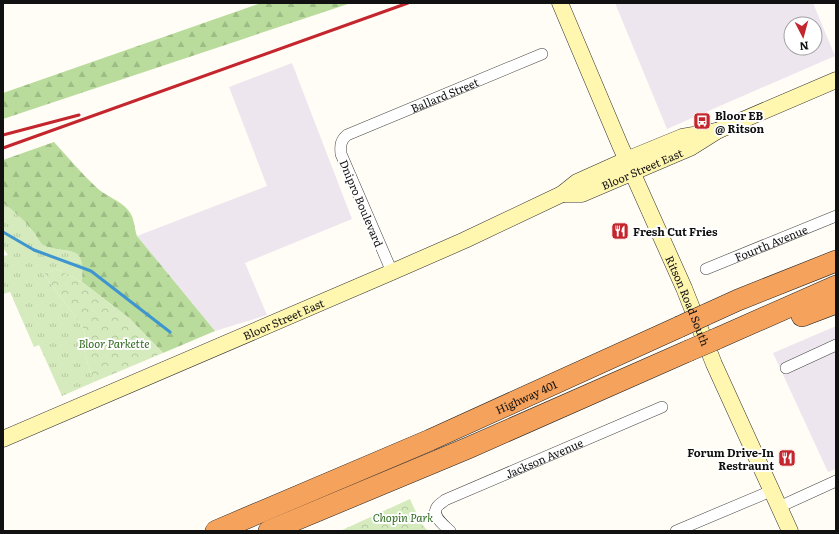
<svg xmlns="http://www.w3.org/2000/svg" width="839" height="534" viewBox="0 0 839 534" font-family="Literata,serif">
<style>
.industrial{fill:#eee6ef;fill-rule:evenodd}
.grass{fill:url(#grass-tufts)}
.forest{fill:url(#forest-firs)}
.park{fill:url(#park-crowns)}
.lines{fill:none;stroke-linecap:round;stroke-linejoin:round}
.stream{stroke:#3f96cf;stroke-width:3}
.minor-casing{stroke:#444;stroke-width:12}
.secondary-casing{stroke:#333;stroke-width:17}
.motorway-casing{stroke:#222;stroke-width:22}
.minor{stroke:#fff;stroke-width:11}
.secondary{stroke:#fff6b0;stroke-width:16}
.motorway{stroke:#f5a25d;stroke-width:21}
.rail{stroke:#c4262e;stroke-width:3}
.motorway-bridge-casing{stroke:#222;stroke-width:22;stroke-linecap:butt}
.motorway-bridge{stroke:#f5a25d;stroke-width:21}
.labels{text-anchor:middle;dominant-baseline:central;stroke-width:4;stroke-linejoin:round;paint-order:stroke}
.street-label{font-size:11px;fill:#111;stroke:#fff}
.poi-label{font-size:11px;font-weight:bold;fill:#111;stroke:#fff;text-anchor:start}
.park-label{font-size:11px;font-style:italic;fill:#2f6b1f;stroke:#fff}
</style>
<defs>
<pattern id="grass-tufts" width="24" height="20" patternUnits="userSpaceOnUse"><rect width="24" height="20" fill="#d5ebbd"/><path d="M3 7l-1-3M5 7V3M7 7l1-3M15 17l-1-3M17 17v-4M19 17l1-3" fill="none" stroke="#b6c8a1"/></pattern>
<pattern id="forest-firs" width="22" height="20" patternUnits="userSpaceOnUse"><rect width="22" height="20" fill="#b9dc9c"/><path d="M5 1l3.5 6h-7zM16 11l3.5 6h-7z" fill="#9ebc85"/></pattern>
<pattern id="park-crowns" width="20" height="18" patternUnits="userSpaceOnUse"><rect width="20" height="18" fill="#d5ebbd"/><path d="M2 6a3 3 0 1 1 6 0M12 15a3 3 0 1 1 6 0" fill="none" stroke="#b6c8a1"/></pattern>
</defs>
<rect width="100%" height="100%" fill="#fffdf5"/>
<path class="industrial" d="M615 3H813L835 56 667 129ZM791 24H815V48H791Z
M292 63 352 219 245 263 267 315 215 331 137 236 267 186 229 87Z
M836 326V469L828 472 773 353Z"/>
<path class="grass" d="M3 203C14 211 24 220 32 230 36 234 39 242 43 245 53 251 71 248 78 255 84 261 82 275 82 282L57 269 43 274 81 324 84 331 85 355 94 382 62 396 39 345 34 347 10 292 3 294V256L8 255 3 248Z"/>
<path class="forest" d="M261 3H351L3 119V93Z
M54 142C68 157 81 173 96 187 105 196 120 200 128 210 135 218 134 228 137 236L215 331 163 353 129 318 82 282C82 275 84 261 78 255 71 248 53 251 43 245 39 242 36 234 32 230 24 220 14 211 3 203V160Z"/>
<path class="park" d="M57 269 82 282 129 318 163 353 94 382 85 355 84 331 81 324 43 274Z
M410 499 421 523 428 531H340Z"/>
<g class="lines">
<path class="stream" d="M3 232 34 250 91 271 170 332"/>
<defs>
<g id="minor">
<path id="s1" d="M706 269 836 216"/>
<path id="s2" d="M392 272 341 154C340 145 341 140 347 135L542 54"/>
<path d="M786 368 836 345"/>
<path d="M779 507 836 481"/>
<path id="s3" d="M450 531C444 525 431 516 437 507 439 504 443 502 445 500L662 407"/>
<path d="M676 531 771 491"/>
</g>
<g id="secondary">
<path id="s4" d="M560 3 620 145 684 288 714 364 790 531"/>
<path id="s5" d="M562 194H582L690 148 717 131 836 80"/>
<path id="s6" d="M3 439 392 272 465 240 562 194 577 182 626 160 682 137 717 131"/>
</g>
<g id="motorway">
<path d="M705 315 738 300 836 261"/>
<path d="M802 316 836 303"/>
<path d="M716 339 836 286"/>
<path id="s7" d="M216 531 430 440 679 327"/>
<path d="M269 531 468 448 688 351"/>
</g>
</defs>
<use href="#minor" class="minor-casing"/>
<use href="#secondary" class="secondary-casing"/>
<use href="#motorway" class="motorway-casing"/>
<use href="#minor" class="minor"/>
<use href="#secondary" class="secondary"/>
<use href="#motorway" class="motorway"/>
<path class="rail" d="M3 135 79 115
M3 148 408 3"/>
<defs>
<path id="motorway-bridge" d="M679 327 705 315
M688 351 716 339"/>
</defs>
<use href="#motorway-bridge" class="motorway-bridge-casing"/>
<use href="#motorway-bridge" class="motorway-bridge"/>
</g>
<defs>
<symbol id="bus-square" viewBox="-11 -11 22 22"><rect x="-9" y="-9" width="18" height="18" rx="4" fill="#c4262e" stroke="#fff"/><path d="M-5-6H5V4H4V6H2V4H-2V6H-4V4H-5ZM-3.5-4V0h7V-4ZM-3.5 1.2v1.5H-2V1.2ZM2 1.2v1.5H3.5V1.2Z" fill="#fff"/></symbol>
<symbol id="restaurant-square" viewBox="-11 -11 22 22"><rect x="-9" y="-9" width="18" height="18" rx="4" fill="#c4262e" stroke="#fff"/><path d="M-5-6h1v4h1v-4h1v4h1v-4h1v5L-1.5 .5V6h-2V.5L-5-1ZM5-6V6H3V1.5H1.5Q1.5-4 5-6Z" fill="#fff"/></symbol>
</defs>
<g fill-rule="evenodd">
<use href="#bus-square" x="692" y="111" width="20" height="20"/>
<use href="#restaurant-square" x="610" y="221" width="20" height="20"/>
<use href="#restaurant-square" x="777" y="448" width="20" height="20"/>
</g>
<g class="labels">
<g class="street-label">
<text stroke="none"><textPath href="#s2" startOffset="255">Ballard Street</textPath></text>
<text stroke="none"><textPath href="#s5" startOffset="85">Bloor Street East</textPath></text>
<text transform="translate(362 203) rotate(67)">Dnipro Boulevard</text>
<text stroke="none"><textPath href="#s1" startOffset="70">Fourth Avenue</textPath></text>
<text stroke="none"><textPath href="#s4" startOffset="324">Ritson Road South</textPath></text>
<text stroke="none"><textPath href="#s6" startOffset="305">Bloor Street East</textPath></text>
<text stroke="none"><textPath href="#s7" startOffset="338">Highway 401</textPath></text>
<text stroke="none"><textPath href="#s3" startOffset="148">Jackson Avenue</textPath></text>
</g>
<g class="poi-label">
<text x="715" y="115">Bloor EB<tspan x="715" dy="13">@ Ritson</tspan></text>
<text x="633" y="231">Fresh Cut Fries</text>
<text x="774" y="452" text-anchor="end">Forum Drive-In<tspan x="774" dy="13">Restraunt</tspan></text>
</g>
<g class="park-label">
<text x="114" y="343">Bloor Parkette</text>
<text x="403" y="517">Chopin Park</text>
</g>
</g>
<rect width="839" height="534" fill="none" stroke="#111111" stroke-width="8"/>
<g transform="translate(803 36) rotate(174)"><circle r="19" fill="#ffffff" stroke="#a0a0a0"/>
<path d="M0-3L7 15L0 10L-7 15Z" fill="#c4262e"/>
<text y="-6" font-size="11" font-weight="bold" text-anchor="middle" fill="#111111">N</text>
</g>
</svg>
